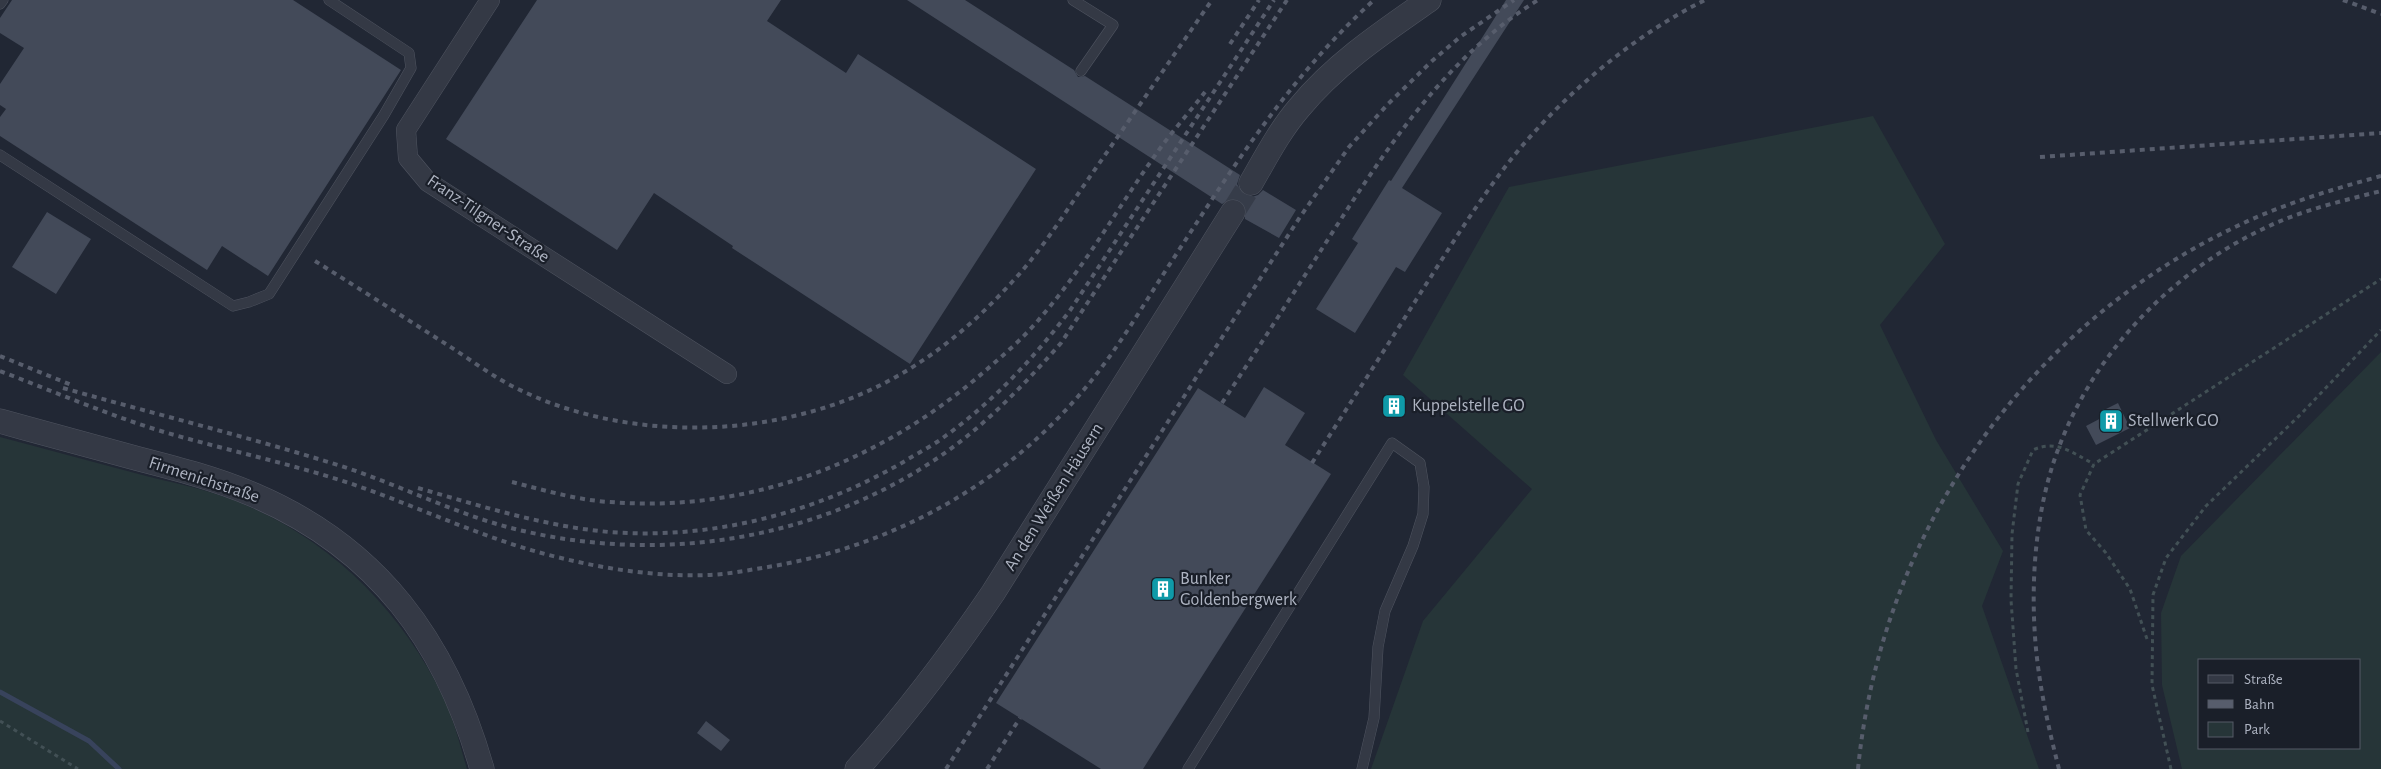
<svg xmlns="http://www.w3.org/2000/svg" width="2381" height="769" viewBox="0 0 2381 769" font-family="'Alegreya Sans',sans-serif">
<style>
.green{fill:#263538;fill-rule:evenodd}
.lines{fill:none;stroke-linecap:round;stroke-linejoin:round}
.stream{stroke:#38435c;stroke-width:5}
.building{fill:#434a59}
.tertiary-tunnel{stroke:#363c49;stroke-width:24;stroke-dasharray:24 12;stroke-linecap:butt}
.service-casing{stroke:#4f5460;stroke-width:11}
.minor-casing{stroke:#4f5460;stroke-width:20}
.tertiary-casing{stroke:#4f5460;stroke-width:25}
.path{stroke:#425055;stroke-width:3;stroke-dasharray:4 4;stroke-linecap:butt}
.service{stroke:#343945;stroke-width:10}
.minor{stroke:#343945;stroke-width:19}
.tertiary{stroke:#343945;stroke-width:24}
.rail{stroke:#575d6c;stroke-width:4;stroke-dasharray:5 5;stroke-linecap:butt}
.labels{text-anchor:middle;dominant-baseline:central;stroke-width:4.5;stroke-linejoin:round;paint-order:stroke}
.street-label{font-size:18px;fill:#aeb4c2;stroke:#1a1f29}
.poi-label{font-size:18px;fill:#aeb4c2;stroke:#1a1f29;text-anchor:start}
</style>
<rect width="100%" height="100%" fill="#212734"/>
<path class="green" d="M1873 116 1945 244 1880 325 1936 440 2003 551 1982 606 2039 769H1371L1423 621 1532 489 1403 375 1509 187Z
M2381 352V769H2182L2162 685 2161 613 2181 556ZM2200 660H2360V748H2200Z
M0 437C49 450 97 463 146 476 170 482 195 487 219 495 318 528 399 604 443 697 454 720 460 745 467 769H0Z"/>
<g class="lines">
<path class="stream" d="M0 692 89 741 119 769"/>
</g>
<path class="building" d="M12 0H293L401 70 268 276 222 246 207 270 0 136V117L6 109 0 105V84L24 48 0 33V18Z
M537 0H781L767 21 846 73 858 54 1036 169 910 364 732 248 733 246 654 193 617 250 446 139Z
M907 0H965L1074 70 1078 77 1085 76 1240 175 1237 184 1244 195 1252 197 1258 195 1263 190 1296 210 1279 238 1245 219V206L1241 201 1233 198 1222 204Z
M1506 0H1524L1402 188 1442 213 1405 272 1396 267 1355 333 1316 309 1358 243 1352 239 1389 180 1391 181Z
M47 212 91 239 56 294 12 267Z
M1264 387 1305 413 1285 445 1331 474 1143 769H1101L996 703 1198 388 1245 418Z
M2118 403 2130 428 2096 445 2086 426 2105 416 2102 411Z
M706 721 730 740 721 751 697 733Z"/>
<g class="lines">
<path class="tertiary-tunnel" d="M1233 212 1251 183"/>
<defs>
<path id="service" d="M1073 0 1113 25 1081 71
M0 4 3 0
M0 155 233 306 249 302 269 294 384 115 411 68 409 53 329 0
M1188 769 1392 443 1420 463 1424 487 1423 514 1413 546 1385 611 1378 647 1374 718 1362 769"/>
<path id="minor" d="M490 0 406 130 408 158 428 182 727 374"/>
<path id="tertiary" d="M1251 183C1266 157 1280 130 1299 108 1335 64 1383 32 1429 0
M0 421C46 434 92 446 139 459 178 469 217 479 254 495 378 548 446 642 482 769
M857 769C907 713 951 655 993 593L1233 212"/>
</defs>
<use href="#service" class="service-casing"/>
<use href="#minor" class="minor-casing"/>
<use href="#tertiary" class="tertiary-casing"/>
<path class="path" d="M2147 639 2130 589 2106 553 2086 530 2080 495 2094 464 2381 279
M0 721 78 769
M2028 732 2016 669 2011 600 2012 534 2018 484 2033 450C2057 439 2072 453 2094 464
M2171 769 2152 685 2153 595 2166 558 2206 506 2301 414 2381 330"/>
<use href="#service" class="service"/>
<use href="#minor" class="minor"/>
<use href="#tertiary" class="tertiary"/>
<path class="rail" d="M2343 0 2381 14
M1230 44 1259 0
M2040 157 2381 133
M315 261C360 289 405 318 449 346 471 360 493 377 516 388 582 421 659 432 732 426 848 415 934 368 1012 282 1044 248 1069 206 1096 168 1135 112 1173 56 1212 0
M0 356 74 386
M0 371C55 392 108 415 164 432 226 450 288 463 349 483 420 507 488 541 561 558 610 570 660 577 710 575 729 574 749 570 768 567 889 547 1001 487 1081 393 1114 355 1139 312 1166 270 1229 173 1288 78 1374 0
M63 388C155 414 249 437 341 466 400 485 455 514 515 529 657 564 810 542 933 461 982 429 1022 387 1061 343L1287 0
M1222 403C1257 350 1291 297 1325 244 1384 152 1443 59 1538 0
M1312 463C1347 408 1382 354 1416 300 1445 255 1473 209 1505 167 1556 101 1630 37 1705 0
M512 482C544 490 576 500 610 502 747 513 875 464 978 377 1000 358 1023 339 1041 317 1088 263 1122 200 1164 143 1177 126 1192 109 1205 92
M418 488C481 506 543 526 609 532 712 540 816 513 905 461 918 453 932 446 944 437 993 402 1035 357 1071 309L1274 0
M946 769 1201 370 1300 217 1349 147 1388 104 1432 61 1460 37 1514 0
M987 769 1020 718
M1858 769C1881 536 2022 330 2233 228 2280 205 2330 190 2381 176
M2059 769C2049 730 2040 690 2036 649 2030 584 2035 509 2059 447 2095 351 2173 271 2265 228 2302 210 2342 201 2381 191"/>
</g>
<defs>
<symbol id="building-square" viewBox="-11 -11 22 22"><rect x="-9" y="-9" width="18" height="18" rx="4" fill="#0f9aa8" stroke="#1a1f29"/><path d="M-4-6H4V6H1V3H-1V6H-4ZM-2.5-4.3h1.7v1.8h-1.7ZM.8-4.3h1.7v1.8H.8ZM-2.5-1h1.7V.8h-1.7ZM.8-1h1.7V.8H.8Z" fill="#fff"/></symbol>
</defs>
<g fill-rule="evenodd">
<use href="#building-square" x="1380" y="392" width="28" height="28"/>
<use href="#building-square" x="2097" y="407" width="28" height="28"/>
<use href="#building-square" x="1149" y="575" width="28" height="28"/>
</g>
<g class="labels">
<g class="street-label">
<text transform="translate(488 219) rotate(34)">Franz-Tilgner-Straße</text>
<text transform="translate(204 480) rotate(18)">Firmenichstraße</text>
<text transform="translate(1054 497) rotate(-58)">An den Weißen Häusern</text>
</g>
<g class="poi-label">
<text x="1412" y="406">Kuppelstelle GO</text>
<text x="2128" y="421">Stellwerk GO</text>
<text x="1180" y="579">Bunker<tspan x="1180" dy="21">Goldenbergwerk</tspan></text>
</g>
</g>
<rect x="2198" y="659" width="162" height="90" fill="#1a1f29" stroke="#555b66"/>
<rect x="2208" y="675" width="25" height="8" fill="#343945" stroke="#555b66"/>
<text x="2244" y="684" font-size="15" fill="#aeb4c2">Straße</text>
<rect x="2208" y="700" width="25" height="8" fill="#575d6c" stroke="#555b66"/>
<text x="2244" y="709" font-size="15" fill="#aeb4c2">Bahn</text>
<rect x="2208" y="722" width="25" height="15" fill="#263538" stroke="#555b66"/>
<text x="2244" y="734" font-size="15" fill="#aeb4c2">Park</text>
</svg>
